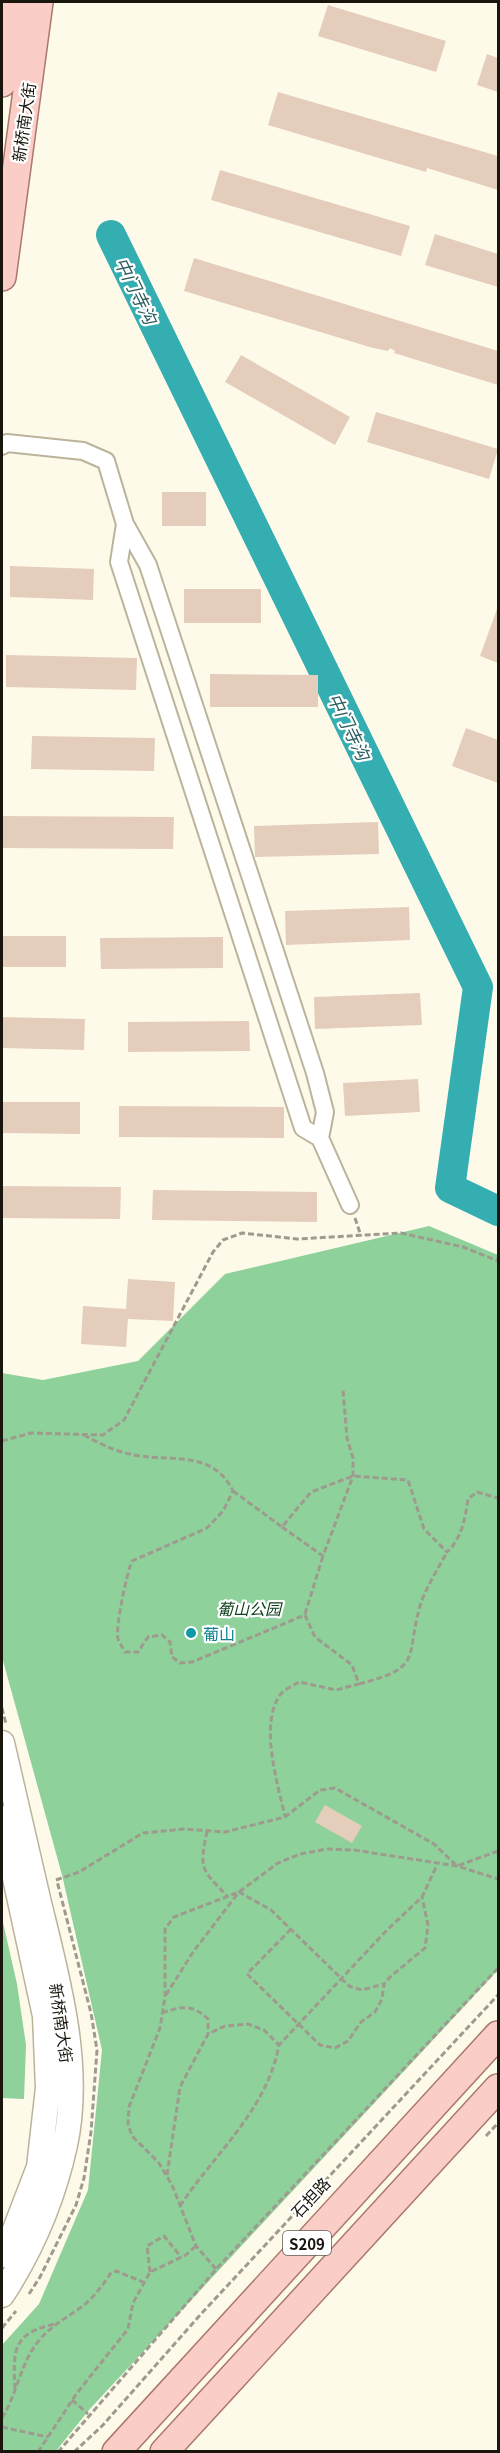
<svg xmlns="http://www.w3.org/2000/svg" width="500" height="2453" viewBox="0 0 500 2453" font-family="Georgia,'Noto Sans SC',serif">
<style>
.forest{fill:#8ed19a}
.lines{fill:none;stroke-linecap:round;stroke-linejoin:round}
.river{stroke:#35aeb1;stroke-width:30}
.building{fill:#e5cdbc}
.street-casing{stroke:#bbb39a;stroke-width:20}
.secondary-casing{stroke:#bbb39a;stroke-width:27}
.primary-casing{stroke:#aa786d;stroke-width:30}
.path{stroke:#9e9b8e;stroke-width:3;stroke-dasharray:6 3;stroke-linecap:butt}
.street{stroke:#fff;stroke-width:16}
.secondary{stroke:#fff;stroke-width:24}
.primary{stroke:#fbcdc7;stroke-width:27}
.culture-dot{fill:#0f9aa8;stroke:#fff;stroke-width:2}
.labels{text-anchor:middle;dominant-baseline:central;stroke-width:4.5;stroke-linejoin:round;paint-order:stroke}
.shield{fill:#fff;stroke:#5d5c56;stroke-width:1.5}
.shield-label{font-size:15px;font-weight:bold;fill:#18160d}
.street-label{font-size:16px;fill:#18160d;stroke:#fff}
.park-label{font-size:16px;font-style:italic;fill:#10411e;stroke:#fff}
.culture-label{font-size:16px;fill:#0d838f;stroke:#fff;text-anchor:start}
.water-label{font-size:18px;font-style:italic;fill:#2c5d5e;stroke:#fff}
</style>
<rect width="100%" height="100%" fill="#fefaea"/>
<path class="forest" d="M429 1226 498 1255V1970L89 2410 56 2451H2V2345L39 2304 88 2190 102 2050 62 1875 2 1657V1373L43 1380 138 1361 225 1274Z
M2 1918 17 1984 26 2045 24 2099 2 2098Z"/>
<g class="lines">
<path class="river" d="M111 235 478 987 450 1188 498 1211"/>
</g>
<path class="building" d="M328 5 446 41 436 72 318 36Z
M487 54 498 58V92L477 85Z
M278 92 498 156V190L427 168 426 172 268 125Z
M220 170 410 226 401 256 211 200Z
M435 234 498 254V287L425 265Z
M194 258 498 351V385L394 353 395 351 390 348 388 351 373 348 184 291Z
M241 355 350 417 335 445 225 382Z
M376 412 498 449 489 479 367 442Z
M162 492H206V526H162Z
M10 566 94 569 93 600 10 597Z
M184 589H261V623H184Z
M497 609 498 610V663L480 656Z
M6 655 137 658 136 690 6 687Z
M210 674 318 675V707H210Z
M466 728 498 740V783L452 766Z
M32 736 155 738 154 771 31 769Z
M2 816 174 817 173 849 2 848Z
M378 822 379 854 255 857 254 826Z
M409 907 410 940 286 945 285 911Z
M2 936H66V967H2Z
M223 937V968L101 969 100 938Z
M420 993 422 1025 315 1029 314 997Z
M2 1017 85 1019 84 1050 2 1048Z
M249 1021 250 1051 128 1052V1022Z
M418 1079 420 1112 345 1116 343 1083Z
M2 1102H80V1134L2 1133Z
M119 1106 284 1107V1138L119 1137Z
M2 1186 121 1187 120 1219 2 1218Z
M153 1190 317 1192V1222L152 1220Z
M128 1279 175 1282 173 1321 128 1319 126 1347 81 1344 83 1306 126 1309Z
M325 1805 362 1826 352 1843 315 1822Z"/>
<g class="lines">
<defs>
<path id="street" d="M2 446 7 443 83 451 106 461 125 524 148 565 315 1073 325 1112 320 1138 350 1205
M125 524 119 562 303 1128 320 1138"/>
<path id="secondary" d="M2 1743C14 1796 27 1849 39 1903 58 1980 82 2066 65 2145 53 2200 32 2249 2 2295
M2 1818 45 2016 48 2088 39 2167 14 2232 2 2255"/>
<path id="primary" d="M2 83 13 2
M2 277 39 2
M116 2452 498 2035
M164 2452 498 2088"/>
</defs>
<use href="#street" class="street-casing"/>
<use href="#secondary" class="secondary-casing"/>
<use href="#primary" class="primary-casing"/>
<path class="path" d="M355 1218 361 1236
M84 1435C102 1445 119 1453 140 1456 177 1461 214 1452 233 1491L223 1511 207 1528 132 1561C127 1572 115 1628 118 1639 120 1644 123 1648 125 1652H138L148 1637 162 1635 170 1642 172 1657 180 1663 192 1662 305 1615 315 1637 352 1665 359 1684 336 1690 299 1682C293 1686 284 1689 280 1695 259 1725 278 1784 285 1817
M2 1441 31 1433 103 1435 124 1420 213 1252 223 1240 242 1233 297 1239 401 1233 463 1247 498 1261
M233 1491 282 1527 311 1492 353 1476 408 1480 424 1529 447 1552C462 1538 465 1519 468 1499L477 1492 498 1498
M282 1527 323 1556 353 1476V1458L347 1438 343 1390
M305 1614 323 1556
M359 1684C424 1667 405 1659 420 1606 426 1587 438 1569 447 1552
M2 1708 6 1724
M207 1831C199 1871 201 1868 228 1897
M56 1880 79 1872 143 1833 184 1829 225 1832 285 1817 320 1790 335 1788 434 1844 457 1866 498 1851
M291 1929 247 1974 320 2045 335 2048 348 2041 361 2022 375 2012 382 1999 384 1984 391 1976 425 1948 428 1925 422 1897
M166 1995 193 1952 239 1892 271 1910 349 1986 362 1990 384 1984
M162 2013C182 2006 192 2004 208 2019V2034
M486 2136 498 2123
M167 2175 180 2087 208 2034 225 2026 248 2024 264 2030 279 2045
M180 2206C215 2153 267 2110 279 2045L387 1930 422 1897 437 1865
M216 2269 196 2246 172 2185 159 2163 132 2136 128 2124 129 2107 160 2028 165 1997V1929L174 1917 239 1892 278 1863 300 1854 327 1849 354 1850 457 1866 498 1879
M150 2272 147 2246 164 2236 181 2257
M29 2294 40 2277 76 2205 84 2178 91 2132 97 2050 91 2013 57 1881
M2 2328 16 2311
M15 2389C13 2351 12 2333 55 2324
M72 2400 88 2414
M2 2418C17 2394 20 2365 37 2343 49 2327 65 2319 80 2308 93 2299 102 2286 111 2273L116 2271 143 2282
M2 2427 48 2437
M38 2452 77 2393 128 2329 133 2303 150 2272 186 2255 196 2246
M58 2452 219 2266 498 1968
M74 2452 102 2426 201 2314 498 1995"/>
<use href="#street" class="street"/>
<use href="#secondary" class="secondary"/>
<use href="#primary" class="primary"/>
</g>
<circle class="culture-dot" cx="191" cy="1633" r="6"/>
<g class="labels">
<rect class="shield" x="283" y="2231" width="48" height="24" rx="4.5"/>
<g class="shield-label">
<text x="307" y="2243">S209</text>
</g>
<g class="street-label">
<text transform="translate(23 122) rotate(-82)">新桥南大街</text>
<text transform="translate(62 2023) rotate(82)">新桥南大街</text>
<text transform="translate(310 2197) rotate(-47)">石担路</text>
</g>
<g class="park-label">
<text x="249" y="1608">葡山公园</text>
</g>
<g class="culture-label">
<text x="203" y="1633">葡山</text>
</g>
<g class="water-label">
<text transform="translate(137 290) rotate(64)">中门寺沟</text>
<text transform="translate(350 726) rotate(64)">中门寺沟</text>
</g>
</g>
<rect width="500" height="2453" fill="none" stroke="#18160d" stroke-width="6"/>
</svg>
